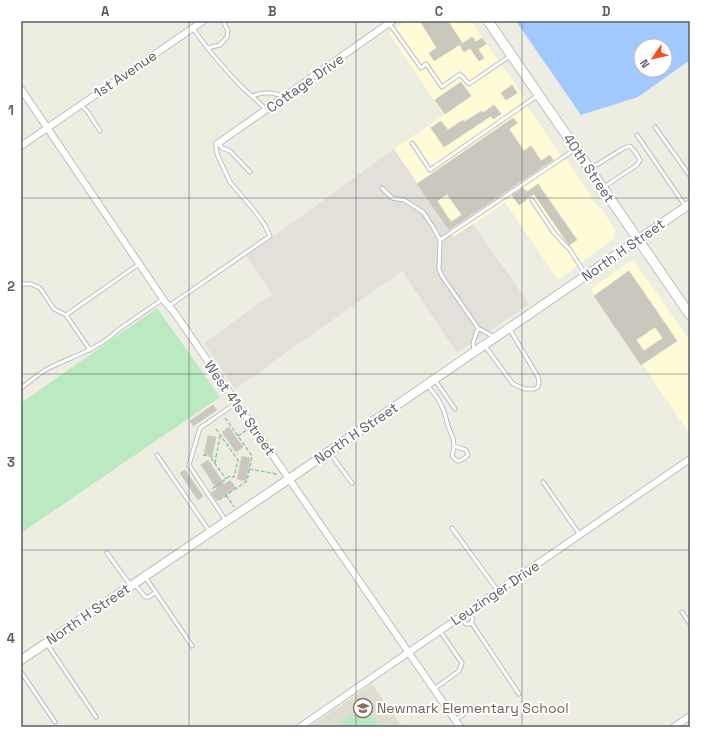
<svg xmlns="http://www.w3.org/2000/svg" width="711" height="748" viewBox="0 0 711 748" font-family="'Space Grotesk',sans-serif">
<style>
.commercial{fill:#fffbd6}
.industrial{fill:#e2e0d9}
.education{fill:#deddd0}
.green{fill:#bbe9c1}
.water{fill:#a1c9ff;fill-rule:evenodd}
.building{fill:#c9c7be;stroke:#d4d0bf;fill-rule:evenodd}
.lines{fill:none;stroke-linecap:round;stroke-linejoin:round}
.service-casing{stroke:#bcbec4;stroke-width:5}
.minor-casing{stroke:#bcbec4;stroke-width:8}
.tertiary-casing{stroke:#bcbec4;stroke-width:10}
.secondary-casing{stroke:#bcbfc7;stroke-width:11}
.path{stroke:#94caab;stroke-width:1.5;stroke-dasharray:4 2;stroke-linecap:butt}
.service{stroke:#fff;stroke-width:3}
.minor{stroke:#fff;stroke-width:6}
.tertiary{stroke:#fff;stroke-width:8}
.secondary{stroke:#fff;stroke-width:9}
.grid{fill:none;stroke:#5a5d64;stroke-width:1;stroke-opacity:0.55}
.labels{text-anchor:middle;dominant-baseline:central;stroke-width:4;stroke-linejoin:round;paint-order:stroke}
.street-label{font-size:14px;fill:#5a5d64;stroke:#fff}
.education-label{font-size:14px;fill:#785e54;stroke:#fff;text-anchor:start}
.neatline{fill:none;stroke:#5a5d64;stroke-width:1.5}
.grid-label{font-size:13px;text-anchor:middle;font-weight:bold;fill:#5a5d64}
</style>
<rect width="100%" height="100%" fill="#eeede1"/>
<path class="commercial" d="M406 21H471L524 97 523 100 564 160H567L597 206 601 208 615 230 614 238 558 280 505 202 473 224 453 237 394 149 444 115 389 33Z
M631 261H634L690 341V434L591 289Z"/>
<path class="industrial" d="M394 149 453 237 473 224 529 304 457 353 402 271 235 389 204 343 272 294 246 256Z"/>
<path class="education" d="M372 684 402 727H309Z"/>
<path class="green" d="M157 308 220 397 21 533V403Z
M365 705 380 727H343L340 722Z"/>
<path class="water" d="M516 21H690V60L638 97 581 115ZM641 46H665V70H641Z"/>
<path class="building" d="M420 21H448L462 43 434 61 429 53 437 48Z
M472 37 476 42 482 38 486 44 478 49 484 58 479 61 470 48 464 52 460 45Z
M461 82 471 96 445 114 435 100Z
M512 85 517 93 506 100 501 93Z
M494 105 501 114 493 119 491 116 444 147 431 128 441 121 448 130 463 120 464 122 482 111 483 113Z
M513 118 517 123 509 129 524 151 531 146 541 161 550 155 553 160 449 230 417 184ZM447 194 462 215 451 222 437 201Z
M538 184 577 240 569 245 534 194 519 205 512 195 523 188 527 192Z
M629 271 677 341 641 365 594 296ZM655 327 663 338 644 351 636 340Z
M213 405 217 410 193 426 190 421Z
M229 427 243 447 236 452 222 432Z
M208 436 216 437 212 456 204 454Z
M242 456 250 458 246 481 237 479Z
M208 460 224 484 229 481H231L236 488 217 501 211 493 217 489 201 465Z
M185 470 203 496 198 500 180 473Z"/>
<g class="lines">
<defs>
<path id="service" d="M389 23 421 68 426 64 442 87 460 74 469 84 510 56
M193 28C206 48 222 66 239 84 247 93 258 100 266 110
M207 48 220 45 227 37 228 31 223 21
M252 96C263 92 274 92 284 97
M81 105 87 111 100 131
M655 127 690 176
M637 135 686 207
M219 143 222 148 230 151 250 172
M412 143 430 170 537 96
M590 169 624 148 630 146 636 153 640 160 637 165 604 187
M382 188 392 198 404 200 423 212 433 227 440 240 439 269 442 276 478 328
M532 200 554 233 570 250 586 275
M440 240 574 150
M21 284H31L40 288 54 309 66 315 139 264
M169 306 270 236 264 224 253 209 230 182 217 154 216 148 217 144
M66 315 90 350
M485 346 513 384 525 389H534L538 387 539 382 538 377 509 328
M474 350 473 343 478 328 494 337
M435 380 455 409
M428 386 438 399 444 411 448 426 453 438 454 446 452 456 457 461C461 461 465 458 468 455L466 450 454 446
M21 388C31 381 40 372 51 367 74 356 100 348 118 330L163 299
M329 452 352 483
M157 455 210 532
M543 482 580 535
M226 521 189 465 200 428 236 403
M452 528 498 591
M107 553 131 586
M146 578 192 646
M134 583 145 597H149L156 592
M682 612 690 624
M460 617 466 624H469L472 621 473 619 468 611
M471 622 519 694
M47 644 96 717
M21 672 55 722
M434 689 459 671 462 663 440 631
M455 720 475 707"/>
<path id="minor" d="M21 89 165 302 174 312 460 727
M217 144 392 21
M21 146 203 21
M300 727 690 459
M674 727 690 716"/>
<path id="tertiary" d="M21 660 289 479 690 204"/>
<path id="secondary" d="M488 21 690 315"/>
</defs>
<use href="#service" class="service-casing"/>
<use href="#minor" class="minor-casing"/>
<use href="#tertiary" class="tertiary-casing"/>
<use href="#secondary" class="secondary-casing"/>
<path class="path" d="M238 436 248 429
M203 455 216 457
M211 458 226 479
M215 463 220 436
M249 469 277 474
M212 489 230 476 234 477 238 460 216 429
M226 495 234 507
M219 500 247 481 252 456 224 416"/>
<use href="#service" class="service"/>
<use href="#minor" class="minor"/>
<use href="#tertiary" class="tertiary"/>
<use href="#secondary" class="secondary"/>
</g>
<path class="grid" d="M189 21V727M356 21V727M522 21V727M21 198H690M21 374H690M21 550H690"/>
<defs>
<symbol id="school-ring" viewBox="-11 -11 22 22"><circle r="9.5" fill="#fff" stroke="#8d6e63" stroke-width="1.5"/><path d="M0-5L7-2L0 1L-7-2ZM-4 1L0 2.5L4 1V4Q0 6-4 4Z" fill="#8d6e63"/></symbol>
</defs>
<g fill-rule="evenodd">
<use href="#school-ring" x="352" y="697" width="22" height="22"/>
</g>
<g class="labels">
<g class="street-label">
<text transform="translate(125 74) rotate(-34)">1st Avenue</text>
<text transform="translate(305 83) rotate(-35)">Cottage Drive</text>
<text transform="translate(589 168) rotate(56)">40th Street</text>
<text transform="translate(623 250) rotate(-35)">North H Street</text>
<text transform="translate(240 408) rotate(55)">West 41st Street</text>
<text transform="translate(356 433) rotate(-34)">North H Street</text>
<text transform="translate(495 593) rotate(-34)">Leuzinger Drive</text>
<text transform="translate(88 614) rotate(-34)">North H Street</text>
</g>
<g class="education-label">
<text x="377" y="708">Newmark Elementary School</text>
</g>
</g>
<rect width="711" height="748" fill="none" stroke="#ffffff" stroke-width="44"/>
<g transform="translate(653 58) rotate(236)"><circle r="19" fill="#ffffff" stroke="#bdbec1"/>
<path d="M0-3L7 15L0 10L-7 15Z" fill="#f94c1d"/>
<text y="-6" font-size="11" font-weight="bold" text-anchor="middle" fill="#5a5d64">N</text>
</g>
<rect x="22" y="22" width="667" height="704" class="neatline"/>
<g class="grid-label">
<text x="105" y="16">A</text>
<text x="272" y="16">B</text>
<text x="439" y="16">C</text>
<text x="606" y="16">D</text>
<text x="11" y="115">1</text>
<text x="11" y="291">2</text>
<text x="11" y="467">3</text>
<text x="11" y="643">4</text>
</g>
</svg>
